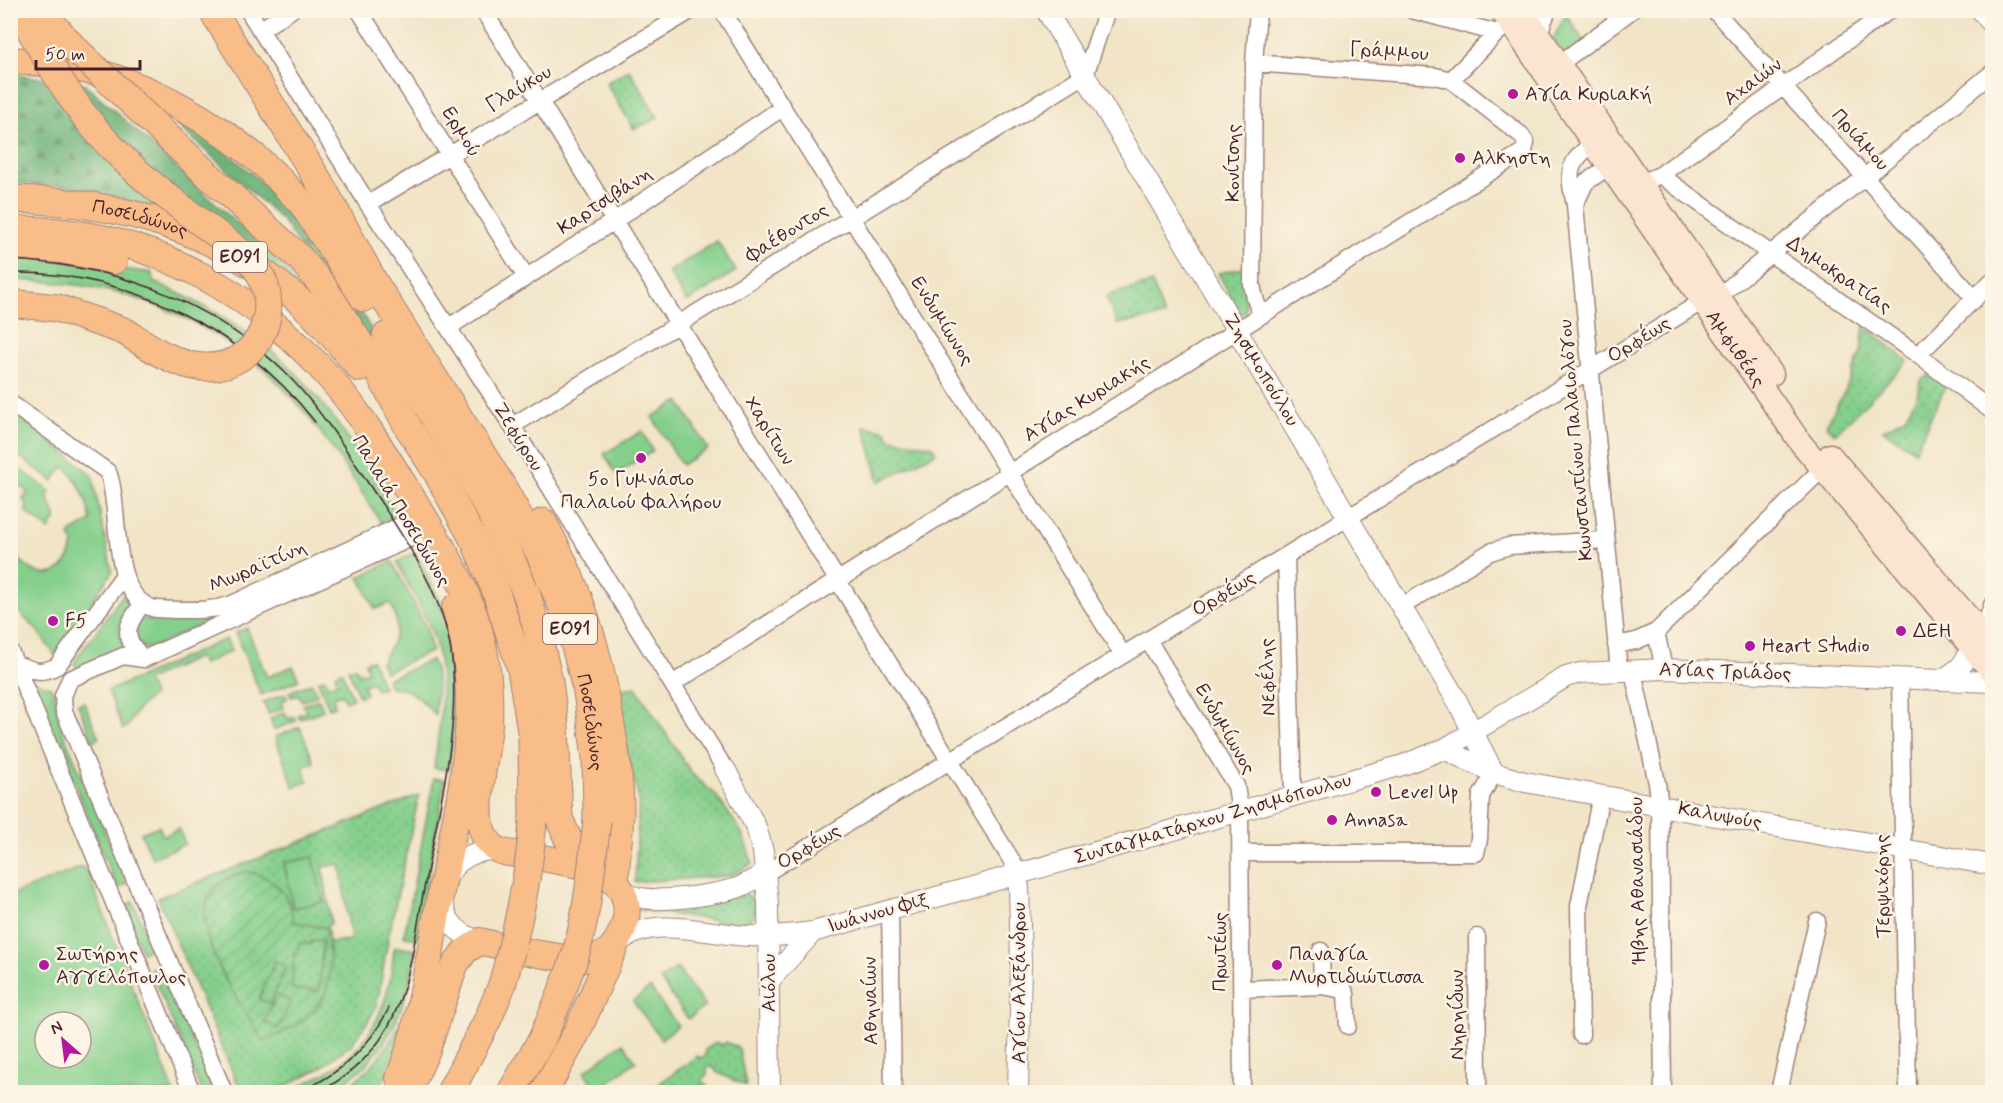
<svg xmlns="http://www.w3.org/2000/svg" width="2003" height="1103" viewBox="0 0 2003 1103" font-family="Mynerve,sans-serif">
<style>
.grass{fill:#85cf8c;stroke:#68775c;stroke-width:1.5;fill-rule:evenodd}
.forest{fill:url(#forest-firs);stroke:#5b6852;stroke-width:1.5}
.park{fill:url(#park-dots);stroke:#68775c;stroke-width:1.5;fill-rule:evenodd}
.garden{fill:url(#garden-furrows);stroke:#68775c;stroke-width:1.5;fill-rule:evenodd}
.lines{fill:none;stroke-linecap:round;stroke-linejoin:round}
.minor-casing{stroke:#9e8279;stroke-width:19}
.tertiary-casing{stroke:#9e8279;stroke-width:22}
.secondary-casing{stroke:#9e8279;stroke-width:25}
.primary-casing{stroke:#9e8279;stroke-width:28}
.trunk-casing{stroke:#9e8279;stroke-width:29}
.minor{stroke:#fff;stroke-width:16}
.tertiary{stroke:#fff;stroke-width:20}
.secondary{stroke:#fce5d0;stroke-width:22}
.primary{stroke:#f8bd89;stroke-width:26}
.trunk{stroke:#f8bd89;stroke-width:27}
.tram{stroke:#4a1f2b;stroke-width:1.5}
.trunk-bridge-casing{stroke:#9e8279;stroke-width:29;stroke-linecap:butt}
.trunk-bridge{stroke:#f8bd89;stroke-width:27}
.poi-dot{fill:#b5179e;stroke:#fcf5e5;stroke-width:2}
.labels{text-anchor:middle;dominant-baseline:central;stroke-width:5;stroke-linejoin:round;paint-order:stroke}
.shield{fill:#fcf5e5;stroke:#7f5f63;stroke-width:1.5}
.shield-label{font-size:18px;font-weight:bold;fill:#4a1f2b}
.street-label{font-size:20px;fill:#4a1f2b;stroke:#fcf5e5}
.poi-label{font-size:20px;fill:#4a1f2b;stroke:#fcf5e5;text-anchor:start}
</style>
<defs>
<pattern id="forest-firs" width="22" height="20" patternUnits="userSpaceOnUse" patternTransform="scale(1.5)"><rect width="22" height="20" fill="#6cb278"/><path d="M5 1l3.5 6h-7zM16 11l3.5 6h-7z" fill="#5b9063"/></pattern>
<pattern id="park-dots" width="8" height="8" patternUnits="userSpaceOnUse" patternTransform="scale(1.5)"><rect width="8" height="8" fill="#85cf8c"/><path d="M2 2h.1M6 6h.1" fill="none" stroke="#74b179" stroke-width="1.8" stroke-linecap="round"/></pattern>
<pattern id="garden-furrows" width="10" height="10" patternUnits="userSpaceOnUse" patternTransform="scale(1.5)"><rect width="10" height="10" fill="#85cf8c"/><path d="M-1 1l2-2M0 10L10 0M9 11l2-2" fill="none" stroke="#74b179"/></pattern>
</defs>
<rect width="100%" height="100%" fill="#fcf5e5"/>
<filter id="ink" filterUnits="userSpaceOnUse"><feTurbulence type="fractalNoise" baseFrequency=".0167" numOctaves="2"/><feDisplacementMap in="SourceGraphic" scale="12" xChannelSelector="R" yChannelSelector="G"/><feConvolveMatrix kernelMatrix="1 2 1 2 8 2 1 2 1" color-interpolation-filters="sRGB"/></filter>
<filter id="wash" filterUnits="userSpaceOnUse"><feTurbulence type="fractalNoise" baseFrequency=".008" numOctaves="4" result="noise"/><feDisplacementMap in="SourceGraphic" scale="24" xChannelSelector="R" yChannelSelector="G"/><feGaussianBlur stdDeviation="1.35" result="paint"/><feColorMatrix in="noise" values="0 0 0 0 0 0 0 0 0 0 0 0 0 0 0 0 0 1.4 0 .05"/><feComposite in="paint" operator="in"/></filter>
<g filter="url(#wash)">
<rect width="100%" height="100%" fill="#f1e4c7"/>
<path class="grass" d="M1566 14 1584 42 1566 57 1553 39Z
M717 241 736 271 687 302 668 272Z
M11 254 152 273 153 282C210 306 266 338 307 385 342 426 370 472 398 516L382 524C352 477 322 428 283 388 238 340 165 302 101 289 71 283 41 281 11 280Z
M679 401 708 449 682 465 652 417Z
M11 409 92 475 112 572 55 655 36 629 11 605V586L13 581 11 575V554C19 557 25 567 34 571 56 582 72 561 73 542L69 535 73 531 91 521C87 499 80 482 64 466L53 481 11 450 21 436 11 428Z
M642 431 653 451 616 474 604 454Z
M10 462 50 491 47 496 56 518 49 530 26 512 27 506 23 498 28 492 11 479Z
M415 552C425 570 435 587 442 606 462 659 457 715 449 770L434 768C441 721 448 669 429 624 419 603 407 583 397 562Z
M392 561 426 627 432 651 385 672 381 662C395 640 403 628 390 603L375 609 359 577Z
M122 596H126L133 606C118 624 116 627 124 649L76 668 74 662Z
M217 617 151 648H143L137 642 136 623 140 619Z
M247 628 267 677 293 666 299 680 261 695 235 633Z
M226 639 232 651 203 664 199 657 147 680 153 695 138 709 127 727 123 729 108 691Z
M372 660 383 687 376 690 372 682 363 685 366 694 359 696 348 669 355 667 359 674 368 671 365 662Z
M431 660C440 674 436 699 435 715 422 700 411 687 390 687L387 679Z
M342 671 353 699 346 701 342 694 333 697 335 706 329 708 318 681 325 678 328 686 338 682 335 674Z
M33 681 51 687C57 698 56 712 60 725L127 884 117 888Z
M312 683 317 695 302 701 299 695 291 697 289 692Z
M285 694 287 699 281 702 283 708 268 714 263 702Z
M319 699 323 710 300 719 298 715 306 712 303 705Z
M84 702 99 738 93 741 78 704Z
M285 712 288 719 294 717 296 721 274 730 270 719Z
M300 727 314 762 303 767 308 781 294 787 275 737Z
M434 778 445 780 417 939 404 936Z
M159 826 163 836 179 829 185 844 152 858 141 833Z
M314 857 323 902 293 908 284 862Z
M82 867 86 869 174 1092H11V895ZM45 1022H81V1058H45Z
M133 902 152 948 142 952 123 906Z
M397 947 416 950C407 1000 395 1042 354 1075 347 1081 337 1089 327 1092 315 1095 298 1093 286 1092 302 1085 320 1077 335 1067 375 1041 392 994 394 948Z
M160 965 214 1092H202L150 969Z
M677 968 705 1006 688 1019 660 980Z
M650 988 678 1026 661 1039 633 1001Z
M623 1043 636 1061 598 1090 584 1072Z"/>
<path class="forest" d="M11 74 85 84 270 253 288 271 313 303 178 219 109 195 66 186 11 183Z
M155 105 218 145 283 200 347 287 470 502 282 220Z"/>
<path class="park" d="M629 69 658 118 634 129 606 83Z
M1244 268 1246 312 1241 315 1218 273Z
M1152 283C1157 294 1159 305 1165 316L1117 324 1106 296Z
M1864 325 1908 361 1835 434 1826 425 1846 389 1861 352Z
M1933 373 1948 381 1915 451 1883 430 1905 417 1917 396 1921 380Z
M864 426 886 431 891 439 933 446 936 453 879 482Z
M635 686 692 774 715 794 741 831 753 864 729 876 635 882 639 800 612 693Z
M419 795 388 939 379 994 375 1009 368 1021 352 1044 320 1068 274 1092H241L158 898ZM313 857 323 902 293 908 284 863ZM340 864 351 940 329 942 327 925 331 924 323 867ZM246 872 255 873 225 978C205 939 187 886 246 872Z
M745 893 755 902C758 914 752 922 740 924L627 908 658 909 691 906Z
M399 1026 403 1029 385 1078 377 1092H337C366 1077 384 1054 399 1026Z
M716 1042 722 1045 726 1042 739 1048 746 1086 716 1072 715 1069 710 1066 707 1069V1075L703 1078V1083L708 1086 709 1092H648L697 1056 702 1058 706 1055 705 1050Z"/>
<path class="garden" d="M245 872C272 874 292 895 293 922L327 928C336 998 326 1011 264 1042 238 999 157 894 245 872ZM312 940 323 941 319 991 292 989 294 954H298L299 943 311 944ZM275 961 286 966 270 1004 259 999ZM277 995 291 1001 278 1029 264 1022Z"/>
</g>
<g filter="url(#ink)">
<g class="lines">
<defs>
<path id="minor" d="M248 10 368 204 512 426 725 769
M359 10 526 277
M483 10 1009 856 1019 874V886
M722 10 1123 655
M1258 10 1254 63 1252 285 1256 302 1262 315
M1412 10 1497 33
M1714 10 1975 299
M260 30 291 10
M1538 35 1548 10
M1559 64 1632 10
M1451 80 1497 33 1517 17
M1593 143C1566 165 1568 172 1575 205L1619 671
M1660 175 1771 254 1918 355 1992 411
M1650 179 1660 175 1890 10
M368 204 692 10
M1575 205 1585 183 1609 166 1611 155
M1719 296 1992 73
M449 327 614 221 782 108
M1918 355 1992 281
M10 403 108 472C122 508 108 593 152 608 159 610 167 609 175 610 194 610 211 611 230 605L423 515
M512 426 1085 75 1107 10
M1286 556 1293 796
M143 603C125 627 121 637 144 659
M1401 607 1490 552 1509 546 1606 540
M1656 632 1664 669
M1983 634 1992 605
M1148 640 1236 786 1240 811 1242 1092
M1616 645 1636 641 1656 632 1822 469
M10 651 192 1092
M16 664C33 670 39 675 57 666L124 575
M1633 671 1657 783 1660 806 1663 1092
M1900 678 1908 1092
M70 679 63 696 64 711 224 1092
M70 679 123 656 144 659 431 529
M672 684 1524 151 1526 143 1521 135 1451 80 1435 76 1254 63
M1241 853H1476L1479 839 1481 796 1494 773
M766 873 1703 301
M890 910 893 1092
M1477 937 1478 1092
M1321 951 1322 986
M1242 989 1322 986 1344 990 1346 994 1348 1026
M1581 1035 1579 906 1601 795
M1779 1092 1817 921"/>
<path id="tertiary" d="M1046 10 1427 650 1456 699 1494 773
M1981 10 1992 24
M1941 680C1959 670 1964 666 1971 647
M1444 749 1494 773 1525 782 1992 865
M725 769 756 827 763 851 768 903 770 1092
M616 883C621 887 625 892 631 895 653 905 713 895 737 888 747 884 756 878 766 873
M480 941C422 926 434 849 497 850
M615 945C652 913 704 934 749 936 771 937 792 935 813 932L1403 765 1444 749 1566 677 1580 673 1664 669 1992 682
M769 981 813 932
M1018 1092 1021 964 1019 887"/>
<g id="secondary">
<path id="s1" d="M1501 10 1800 442 1992 672"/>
<path d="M1522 10 1772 374"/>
<path d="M1830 455 1992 645"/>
</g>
<path id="primary" d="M10 229C28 230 47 230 65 232 161 243 252 295 317 364 355 403 383 451 411 496 443 547 477 600 486 661 489 682 490 703 489 725 487 753 470 819 487 840 490 843 495 849 498 850 506 854 518 854 527 855 548 859 569 863 590 867 622 878 636 904 620 935 615 946 606 956 593 958 573 963 502 947 480 941L465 951 455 965 427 1050 408 1092
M20 247 62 250 114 261
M399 1078C419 1027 427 971 436 918 455 815 488 711 455 608"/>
<g id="trunk">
<path id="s2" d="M212 10 320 183 374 282 502 486 539 552 569 623 587 692 596 757 597 820"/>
<path d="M10 61C103 60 192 104 261 162 282 180 299 202 319 221"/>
<path d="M208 175 301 259 322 285 378 371 408 427 437 473 475 542 495 589 521 669 532 737 533 822"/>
<path id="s3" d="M10 199C121 201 222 230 305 306 325 325 342 347 360 368"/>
<path d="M305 208 364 298"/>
<path d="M10 303 57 308 124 331"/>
<path d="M386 336 491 513 527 595 536 625 549 682 555 727 559 818 568 839 590 867"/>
<path d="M543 522C580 589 599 650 611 725 616 753 620 780 620 808 620 832 616 857 615 881"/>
<path d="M450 1092 488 1019 502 985"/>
<path d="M511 1092 542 1039 558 1001"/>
<path d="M544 1092 577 1032 615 945"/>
</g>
</defs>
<use href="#minor" class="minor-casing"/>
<use href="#tertiary" class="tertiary-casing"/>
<use href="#secondary" class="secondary-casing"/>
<use href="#primary" class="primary-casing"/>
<use href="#trunk" class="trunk-casing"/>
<use href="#minor" class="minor"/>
<use href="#tertiary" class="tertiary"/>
<use href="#secondary" class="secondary"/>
<use href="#primary" class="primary"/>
<use href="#trunk" class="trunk"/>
<path class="tram" d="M10 260C96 264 176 288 245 339 263 352 281 367 295 383 328 419 353 461 380 501 410 547 443 596 451 652 462 727 437 815 424 889 408 976 405 1047 319 1092
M10 273C127 270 244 331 315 422
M300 1092C341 1073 369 1048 389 1008"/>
<defs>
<path id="trunk-bridge" d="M19 10C44 54 68 99 102 137 144 184 198 219 247 257 289 298 264 370 203 367 175 366 147 345 124 331
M40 10 72 46 208 175
M502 985C517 932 529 877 533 822
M558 1001C564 985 571 969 576 953 588 910 592 864 597 820"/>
</defs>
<use href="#trunk-bridge" class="trunk-bridge-casing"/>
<use href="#trunk-bridge" class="trunk-bridge"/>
</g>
</g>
<g class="poi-dot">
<circle cx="1513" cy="94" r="6"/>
<circle cx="1460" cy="158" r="6"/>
<circle cx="641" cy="458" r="6"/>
<circle cx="53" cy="621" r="6"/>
<circle cx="1901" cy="631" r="6"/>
<circle cx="1750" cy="646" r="6"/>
<circle cx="1376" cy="792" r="6"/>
<circle cx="1332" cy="820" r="6"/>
<circle cx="44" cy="965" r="6"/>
<circle cx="1277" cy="965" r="6"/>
</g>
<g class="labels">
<g class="shield">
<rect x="213" y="242" width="54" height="30" rx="4.5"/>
<rect x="543" y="614" width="54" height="30" rx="4.5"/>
</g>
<g class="shield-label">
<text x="240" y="257">ΕΟ91</text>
<text x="570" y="629">ΕΟ91</text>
</g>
<g class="street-label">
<text transform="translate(1389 52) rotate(4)">Γράμμου</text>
<text transform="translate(1753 82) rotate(-36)">Αχαιών</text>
<text transform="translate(519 89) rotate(-31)">Γλαύκου</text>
<text transform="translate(461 132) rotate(58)">Ερμού</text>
<text transform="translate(1860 140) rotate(48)">Πριάμου</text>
<text transform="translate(1233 163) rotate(-90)">Κονίτσης</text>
<text transform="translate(605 201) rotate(-33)">Καρτσιβάνη</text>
<text stroke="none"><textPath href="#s3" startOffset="132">Ποσειδώνος</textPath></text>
<text transform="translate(787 233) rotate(-32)">Φαέθοντος</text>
<text transform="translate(1839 275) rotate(34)">Δημοκρατίας</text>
<text transform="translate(942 321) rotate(58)">Ενδυμίωνος</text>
<text transform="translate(1639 340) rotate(-32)">Ορφέως</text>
<text stroke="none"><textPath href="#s1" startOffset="412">Αμφιθέας</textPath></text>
<text transform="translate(1261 370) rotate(59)">Ζησιμοπούλου</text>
<text transform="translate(1087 399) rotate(-32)">Αγίας Κυριακής</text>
<text transform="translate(769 431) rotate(58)">Χαρίτων</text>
<text transform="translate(518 437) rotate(58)">Ζεφύρου</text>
<text transform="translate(1576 440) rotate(-95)">Κωνσταντίνου Παλαιολόγου</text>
<text transform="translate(401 511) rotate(59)">Παλαιά Ποσειδώνος</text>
<text transform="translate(258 567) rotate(-23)">Μωραϊτίνη</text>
<text transform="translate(1224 594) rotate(-31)">Ορφέως</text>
<text transform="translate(1725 672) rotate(2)">Αγίας Τριάδος</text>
<text transform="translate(1268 677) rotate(-92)">Νεφέλης</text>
<text stroke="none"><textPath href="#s2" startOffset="812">Ποσειδώνος</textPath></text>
<text transform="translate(1225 729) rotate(60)">Ενδυμίωνος</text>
<text transform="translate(1720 816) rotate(10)">Καλυψούς</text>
<text transform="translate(1213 819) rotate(-16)">Συνταγματάρχου Ζησιμόπουλου</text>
<text transform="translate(809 847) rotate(-31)">Ορφέως</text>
<text transform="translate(1638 881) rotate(-91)">Ήβης Αθανασιάδου</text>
<text transform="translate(1883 886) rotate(-91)">Τερψιχόρης</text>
<text transform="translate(878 913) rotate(-16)">Ιωάννου Φιξ</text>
<text transform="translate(1220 952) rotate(-90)">Πρωτέως</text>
<text transform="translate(769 983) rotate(-90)">Αιόλου</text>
<text transform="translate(1019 983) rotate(-90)">Αγίου Αλεξάνδρου</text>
<text transform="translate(871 1001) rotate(-91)">Αθηναίων</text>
<text transform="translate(1457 1015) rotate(-90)">Νηρηίδων</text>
</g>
<g class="poi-label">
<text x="1525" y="94">Αγία Κυριακή</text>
<text x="1472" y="158">Αλκηστη</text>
<text x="641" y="479" text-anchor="middle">5ο Γυμνάσιο<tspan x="641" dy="23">Παλαιού Φαλήρου</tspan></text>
<text x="65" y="621">F5</text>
<text x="1913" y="631">ΔΕΗ</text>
<text x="1762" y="646">Heart Studio</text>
<text x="1388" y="792">Level Up</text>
<text x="1344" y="820">Annasa</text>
<text x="56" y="954">Σωτήρης<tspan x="56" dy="23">Αγγελόπουλος</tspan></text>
<text x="1289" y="954">Παναγία<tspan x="1289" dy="23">Μυρτιδιώτισσα</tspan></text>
</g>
</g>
<rect width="2003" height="1103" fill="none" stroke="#fcf5e5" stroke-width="36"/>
<g transform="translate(63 1040) rotate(332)"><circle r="28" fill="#fcf5e5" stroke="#b59f9b" stroke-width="1.5"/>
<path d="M0-4.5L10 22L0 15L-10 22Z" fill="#b5179e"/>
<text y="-9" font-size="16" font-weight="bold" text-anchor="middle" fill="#4a1f2b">N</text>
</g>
<path d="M36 60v9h104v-9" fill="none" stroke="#4a1f2b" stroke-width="3"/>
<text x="45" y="60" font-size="18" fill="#4a1f2b" stroke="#fcf5e5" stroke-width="4.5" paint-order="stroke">50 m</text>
</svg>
